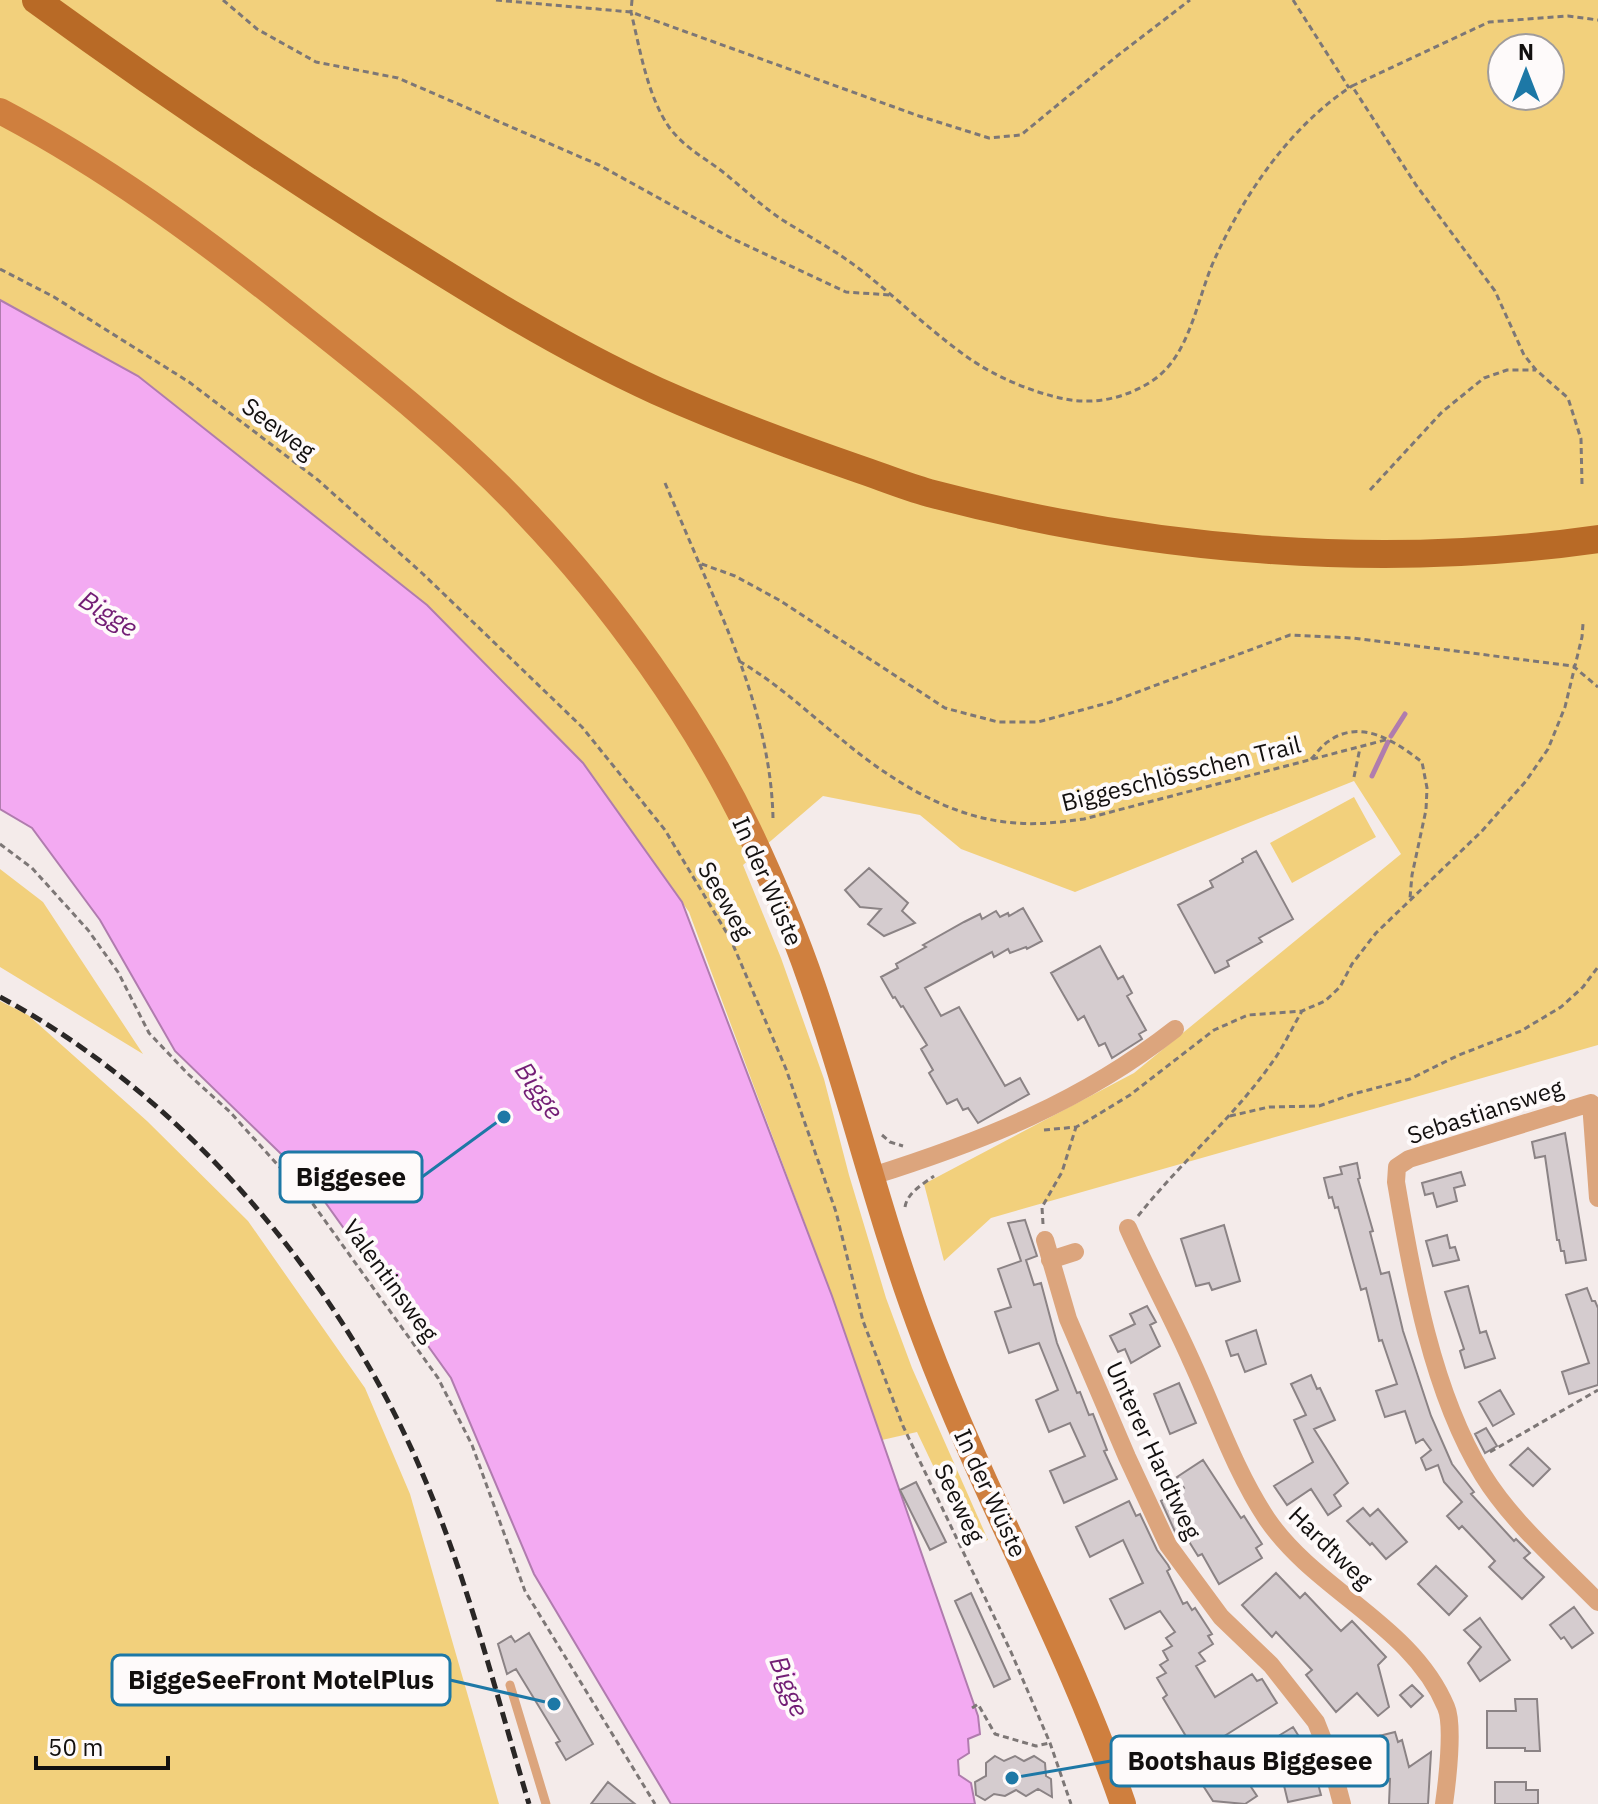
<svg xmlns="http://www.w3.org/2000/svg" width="1598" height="1804" viewBox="0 0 1598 1804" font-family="'IBM Plex Sans',sans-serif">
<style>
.green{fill:#f2d07c;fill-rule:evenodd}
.water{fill:#f3aaf2;stroke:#b07cae;stroke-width:2}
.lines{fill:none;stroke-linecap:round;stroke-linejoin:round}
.stream{stroke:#b07cae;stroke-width:5}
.building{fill:#d5cccf;stroke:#8b8385;stroke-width:2}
.path{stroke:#7d7776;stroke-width:3;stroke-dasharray:6 4;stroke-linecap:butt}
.service{stroke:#dca57d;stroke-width:9}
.minor{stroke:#dca57d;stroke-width:18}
.secondary{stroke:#cf7f3e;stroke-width:26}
.primary{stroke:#b86a26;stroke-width:28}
.rail{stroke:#2a2726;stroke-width:5;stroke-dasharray:12 6;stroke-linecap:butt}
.labels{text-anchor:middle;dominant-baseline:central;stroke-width:8;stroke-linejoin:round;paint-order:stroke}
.street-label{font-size:24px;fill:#13100f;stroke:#fefafa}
.water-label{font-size:26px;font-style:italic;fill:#731e75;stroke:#fefafa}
.leader{fill:none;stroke:#1d78a6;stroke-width:3}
.callout-dot{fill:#1d78a6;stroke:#fefafa;stroke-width:3}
.callout{fill:#fefafa;stroke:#1d78a6;stroke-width:3}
.callout-label{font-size:26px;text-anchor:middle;font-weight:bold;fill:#13100f}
</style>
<rect width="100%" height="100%" fill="#f4ebea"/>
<path class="green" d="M0 0H1598V1045L991 1218 944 1261 924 1184 1134 1073 1401 854 1354 781 1075 892 961 849 920 815 823 796 743 865 781 958 824 1079 849 1175 886 1298 912 1368 988 1540 971 1545 917 1432 882 1440 832 1296 689 912 583 763 427 605 138 376 0 300ZM1502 48H1550V96H1502Z
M1354 797 1376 837 1292 883 1270 843Z
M0 869 43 902 143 1054 0 967Z
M0 1001 28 1015 147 1121 248 1221 365 1388 410 1494 499 1804H0Z"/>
<path class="water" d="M0 300 138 376 427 605 583 763 682 902 832 1296 978 1716 980 1734 968 1739 969 1753 958 1760 959 1775 971 1783 975 1804H671L534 1574 451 1378 312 1184 175 1051 100 920 32 828 0 809Z"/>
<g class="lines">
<path class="stream" d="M1391 736 1405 714
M1372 776 1388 742"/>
</g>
<path class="building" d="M1256 851 1293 919 1259 938 1262 942 1227 961 1229 966 1215 973 1178 905 1213 887 1210 881 1243 862 1242 859Z
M869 868 908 903 902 911 915 923 884 936 868 924 881 909 860 907 845 890Z
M1023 908 1042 941 1027 949 1026 947 1010 953 1008 949 994 957 992 952 925 988 941 1016 959 1007 1005 1086 1020 1078 1029 1094 978 1123 968 1108 963 1110 957 1099 947 1104 929 1073 933 1070 921 1049 927 1045 903 1006 901 1007 895 997 893 998 881 977 898 968 896 964 926 947 923 945 964 922 980 914 982 919 996 911 1000 917 1008 913 1009 916Z
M1100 946 1118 979 1123 976 1132 993 1127 996 1146 1030 1139 1034 1142 1039 1112 1058 1105 1043 1099 1046 1084 1016 1078 1020 1051 973Z
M1565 1133 1586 1260 1566 1263 1564 1251H1561L1559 1240H1557L1545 1156 1535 1158 1532 1142Z
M1357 1163 1360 1178 1358 1179 1373 1231 1370 1232 1381 1274 1389 1272 1403 1331 1431 1416 1452 1464 1474 1492 1471 1494 1514 1541 1516 1539 1530 1553 1524 1558 1544 1577 1522 1599 1489 1567 1495 1561 1462 1526 1459 1529 1447 1516 1462 1502 1444 1482 1438 1465 1426 1470 1421 1458 1431 1450 1423 1439 1416 1443 1405 1411 1385 1417 1376 1391 1397 1384 1382 1340 1379 1341 1366 1288 1361 1290 1338 1207 1335 1208 1332 1197 1329 1198 1324 1178 1342 1174 1340 1167Z
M1461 1172 1465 1185 1454 1188 1457 1201 1437 1207 1433 1193 1425 1195 1422 1183Z
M1025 1220 1037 1256 1026 1260 1034 1285 1041 1283 1057 1343 1077 1393 1080 1392 1089 1415 1093 1414 1107 1450 1104 1451 1117 1479 1064 1503 1050 1471 1085 1456 1070 1423 1049 1432 1036 1400 1058 1390 1039 1343 1009 1353 995 1312 1011 1307 998 1269 1021 1261 1008 1223Z
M1224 1225 1240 1281 1212 1290 1209 1283 1196 1286 1181 1239Z
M1447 1235 1450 1248 1455 1247 1459 1260 1433 1266 1426 1241Z
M1468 1286 1480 1333 1486 1331 1495 1358 1465 1368 1460 1351 1464 1349 1445 1292Z
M1587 1288 1592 1301H1595L1598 1308V1385L1569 1394 1562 1372 1589 1363 1566 1295Z
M1147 1306 1156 1322 1150 1325 1160 1346 1131 1363 1125 1349 1118 1352 1110 1336 1135 1324 1130 1314Z
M1256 1330 1266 1364 1245 1372 1238 1354 1231 1356 1226 1341Z
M1311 1375 1317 1389 1320 1388 1335 1420 1314 1429 1348 1483 1334 1495 1341 1506 1328 1515 1311 1489 1287 1505 1274 1486 1313 1462 1294 1420 1306 1415 1291 1384Z
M1179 1383 1196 1423 1170 1434 1154 1394Z
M1500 1390 1514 1414 1493 1426 1479 1402Z
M1486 1428 1497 1446 1485 1453 1475 1434Z
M1528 1448 1550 1469 1533 1486 1510 1465Z
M1203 1460 1241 1518 1244 1516 1262 1544 1256 1548 1262 1558 1219 1584 1202 1554 1198 1556 1183 1532 1177 1536 1161 1501 1184 1488 1177 1477Z
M916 1482 946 1542 930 1550 900 1490Z
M1129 1501 1136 1516 1140 1514 1157 1550 1168 1565 1170 1569 1167 1571 1183 1604 1187 1602 1192 1610 1195 1608 1212 1634 1208 1636 1213 1644 1199 1653 1205 1661 1196 1666 1215 1697 1252 1674 1257 1681 1262 1679 1277 1703 1210 1745 1229 1775 1239 1769 1257 1796 1245 1804 1213 1801 1202 1784 1211 1778 1163 1698 1167 1695 1157 1678 1166 1673 1160 1665 1168 1660 1163 1651 1172 1646 1166 1638 1175 1632 1160 1611 1125 1629 1110 1599 1143 1583 1123 1540 1090 1557 1076 1527Z
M1363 1508 1370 1516 1378 1509 1407 1542 1386 1559 1372 1543 1370 1545 1347 1521Z
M1436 1566 1467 1596 1449 1615 1418 1584Z
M1276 1573 1300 1598 1305 1593 1341 1631 1352 1621 1386 1657 1378 1665 1389 1707 1378 1716 1357 1693 1336 1712 1306 1675 1312 1670 1276 1632 1272 1637 1242 1605Z
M971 1593 1010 1679 994 1687 955 1601Z
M1574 1607 1593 1633 1572 1648 1564 1637 1561 1639 1550 1625Z
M1480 1618 1510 1660 1480 1681 1468 1663 1481 1647 1464 1630Z
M529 1633 593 1744 566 1760 556 1743 560 1741 516 1669 507 1674 498 1644 511 1636 515 1642Z
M1412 1685 1423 1696 1411 1707 1400 1695Z
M1515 1699H1537L1540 1751H1525V1748H1487V1711H1516Z
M1293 1727 1303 1743 1300 1745 1304 1744 1310 1754 1321 1795 1288 1802 1277 1757 1291 1753 1280 1735Z
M1395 1732 1398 1742 1402 1740 1409 1767 1431 1752 1428 1804H1389L1390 1779 1360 1785 1358 1776H1355L1347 1744Z
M995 1756 1004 1761 1015 1756 1024 1761 1034 1756 1045 1763 1046 1776 1051 1779 1052 1797 1038 1789 1026 1796 1016 1790 1005 1796 994 1794 985 1800 976 1795 975 1782 986 1776V1763Z
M608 1782 635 1804H591Z
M1495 1782H1526V1790H1538V1804H1495Z"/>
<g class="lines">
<path class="path" d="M223 0 257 29 316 62 398 78 599 165 731 238 846 292 890 295
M496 0 631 12 919 116 989 138 1021 135 1117 56 1190 0
M632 0 631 12C640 49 647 95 669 127 683 146 700 155 719 169 740 185 759 204 781 219 806 235 833 249 857 267 896 297 930 331 970 359 996 377 1034 393 1065 399 1095 405 1126 398 1152 381 1192 355 1197 294 1217 254 1247 190 1292 125 1352 86
M1293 0 1349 88
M0 269 54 297 189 382 318 480 423 574 582 727 665 830 731 940 786 1069 836 1212 863 1321 903 1426 1011 1652 1050 1743 1071 1804
M665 483 699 563
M1582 484 1581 439 1568 398 1536 370 1524 355 1495 291 1416 185 1352 86 1489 22 1568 16 1598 20
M1370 490 1442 412 1484 378 1507 370H1536
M739 661C777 683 807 712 841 739 890 780 951 819 1016 823 1039 825 1061 822 1084 819L1389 739
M1311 759C1317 753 1322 745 1329 741 1361 718 1396 742 1422 762L1427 788 1426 810 1412 875 1410 898
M1354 777 1360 748
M773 818C771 728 735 645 699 563L735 576 779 600 945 708 998 722H1038L1111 702 1290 635 1353 638 1573 666 1598 687
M0 844 32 868 88 930 118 972 149 1033 188 1074 230 1112 313 1204 438 1378 472 1445 525 1591 655 1804
M1230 1116 1269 1107 1319 1106 1353 1094 1410 1079 1459 1055 1521 1031 1561 1007 1583 987 1598 967
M1044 1130 1076 1127 1084 1123 1130 1095 1214 1030 1248 1015 1302 1011 1325 1001 1340 987 1352 964 1376 933 1482 831 1526 781 1548 749 1565 707 1582 637 1583 624
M882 1135 890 1142 903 1146
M905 1207C907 1193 923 1184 934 1176
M1138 1216C1180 1163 1232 1119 1271 1064 1283 1048 1292 1028 1302 1011
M1043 1224 1042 1207 1062 1172 1076 1127
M1490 1452 1598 1390
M972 1708 978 1704 995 1734 1036 1746 1050 1743"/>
<path class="service" d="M510 1685 546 1804"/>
<path class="minor" d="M872 1176C983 1141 1082 1102 1175 1029
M1598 1198 1591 1103 1409 1159 1397 1167 1396 1182C1412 1277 1432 1392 1483 1475 1512 1522 1559 1562 1598 1602
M1128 1228C1148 1273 1171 1315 1191 1360 1215 1412 1235 1471 1267 1519 1316 1591 1412 1625 1446 1707 1454 1725 1447 1783 1444 1804
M1045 1240 1068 1319 1127 1457 1168 1545 1221 1617 1271 1665 1316 1722 1329 1755 1342 1804
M1050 1260 1075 1252"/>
<path class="secondary" d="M0 111C103 165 197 234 288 306 370 371 454 436 526 513 611 602 696 720 749 831 773 882 795 934 813 987 853 1103 881 1224 925 1339 984 1497 1068 1644 1123 1804"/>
<path class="primary" d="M36 0C144 79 255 154 368 226 462 285 556 345 657 391 722 420 789 445 856 468 880 476 904 486 929 493 1145 550 1376 571 1598 539"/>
<path class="rail" d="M0 997C185 1096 342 1283 423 1475 468 1580 496 1694 529 1804"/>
</g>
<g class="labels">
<g class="street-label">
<text transform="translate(279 428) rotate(37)">Seeweg</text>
<text transform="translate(1181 773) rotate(-14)">Biggeschlösschen Trail</text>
<text transform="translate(768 881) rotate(66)">In der Wüste</text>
<text transform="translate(726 900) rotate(60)">Seeweg</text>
<text transform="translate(1485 1111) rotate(-18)">Sebastiansweg</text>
<text transform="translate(391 1280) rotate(54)">Valentinsweg</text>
<text transform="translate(1154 1450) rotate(65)">Unterer Hardtweg</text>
<text transform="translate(991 1493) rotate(65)">In der Wüste</text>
<text transform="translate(960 1503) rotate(64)">Seeweg</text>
<text transform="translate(1331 1547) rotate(44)">Hardtweg</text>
</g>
<g class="water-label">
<text transform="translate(109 613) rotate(32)">Bigge</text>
<text transform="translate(540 1090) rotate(55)">Bigge</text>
<text transform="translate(790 1686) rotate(68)">Bigge</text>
</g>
</g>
<path class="leader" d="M504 1117L422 1177M554 1704L450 1680M1012 1778L1111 1761"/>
<g class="callout-dot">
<circle cx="504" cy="1117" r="8"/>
<circle cx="554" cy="1704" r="8"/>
<circle cx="1012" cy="1778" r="8"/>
</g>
<g class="callout">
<rect x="280" y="1152" width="142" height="50" rx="8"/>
<rect x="112" y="1655" width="338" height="50" rx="8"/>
<rect x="1111" y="1736" width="277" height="50" rx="8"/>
</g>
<g class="callout-label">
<text x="351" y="1186">Biggesee</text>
<text x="281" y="1689">BiggeSeeFront MotelPlus</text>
<text x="1250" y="1770">Bootshaus Biggesee</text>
</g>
<g transform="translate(1526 72)"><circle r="38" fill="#fefafa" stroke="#a09c9c" stroke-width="2"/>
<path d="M0-6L14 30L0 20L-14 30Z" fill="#1d78a6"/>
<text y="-12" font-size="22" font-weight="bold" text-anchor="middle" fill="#13100f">N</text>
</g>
<path d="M36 1756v12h132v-12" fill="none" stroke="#13100f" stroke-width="4"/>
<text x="48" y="1756" font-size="24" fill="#13100f" stroke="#fefafa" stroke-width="6" paint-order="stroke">50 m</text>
</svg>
